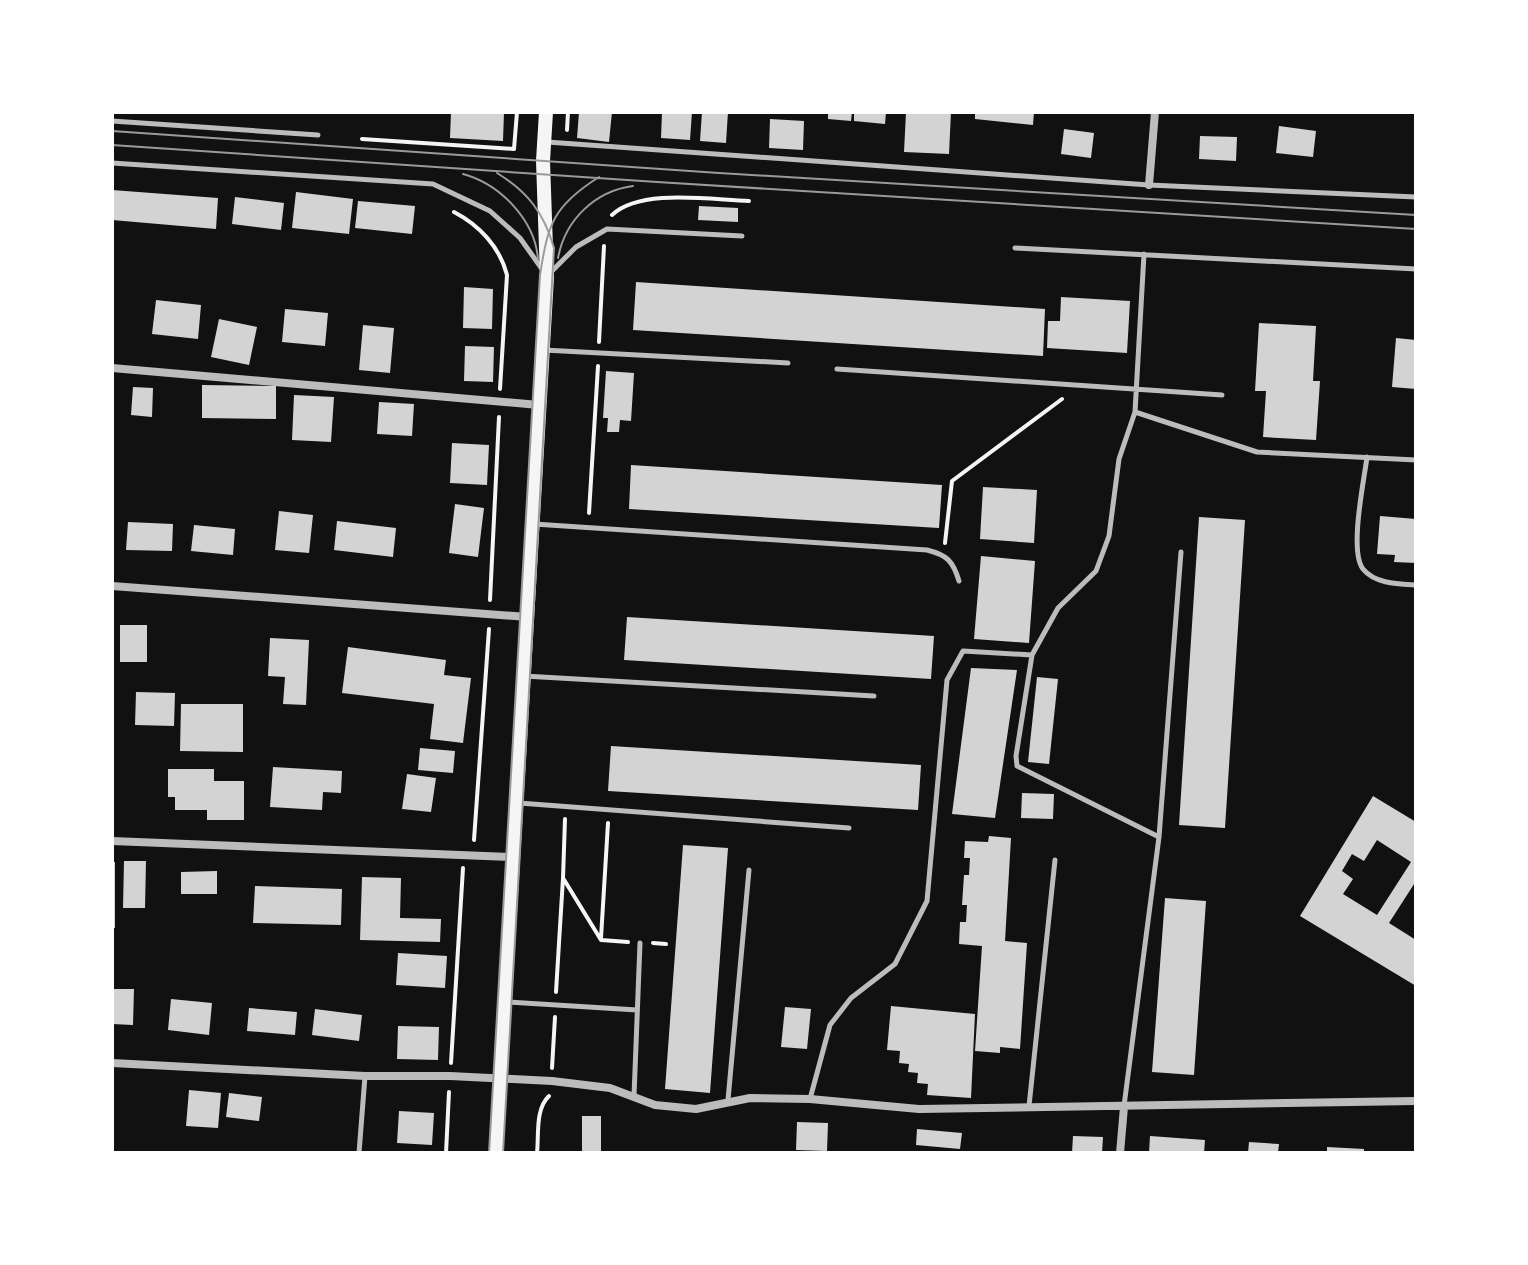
<svg xmlns="http://www.w3.org/2000/svg" width="1528" height="1265" viewBox="0 0 1528 1265" font-family="'Fira Sans Condensed',sans-serif">
<style>
.building{fill:#d3d3d3;fill-rule:evenodd}
.lines{fill:none;stroke-linecap:round;stroke-linejoin:round}
.path{stroke:#f5f5f5;stroke-width:4}
.service{stroke:#bcbcbc;stroke-width:5}
.minor{stroke:#bcbcbc;stroke-width:8}
.secondary{stroke:#f5f5f5;stroke-width:14}
.tram{stroke:#9a9a9a;stroke-width:2}
</style>
<rect width="100%" height="100%" fill="#111"/>
<path class="building" d="M451 112H504L503 141 450 138Z
M579 112H612L609 142 577 138Z
M662 112H692L690 140 661 138Z
M702 112H728L726 143 700 141Z
M828 112H852L851 121 828 119Z
M854 112H886L885 124 854 121Z
M906 112H951L949 154 904 152Z
M975 112H1034L1033 125 975 119Z
M770 119 804 121 803 150 769 148Z
M1279 126 1316 131 1313 157 1276 153Z
M1064 129 1094 133 1091 158 1061 154Z
M1200 136 1237 137 1236 161 1199 159Z
M112 190 218 198 216 229 112 220Z
M296 192 353 199 349 234 292 228Z
M235 197 284 203 281 230 232 224Z
M358 201 415 206 412 234 355 228Z
M699 206 738 208V222L698 220Z
M636 282 1045 309 1043 356 633 330Z
M464 287 493 289 492 329 463 328Z
M1061 297 1130 301 1127 353 1047 348 1048 321H1060Z
M156 300 201 305 198 339 152 334Z
M285 309 328 313 325 346 282 342Z
M219 319 257 327 249 365 211 357Z
M1259 323 1316 326 1313 381H1320L1316 440 1263 437 1266 391H1255Z
M363 325 394 328 390 373 359 370Z
M1396 338 1416 340V389L1392 387Z
M465 346 494 347 493 382 464 381Z
M606 371 634 373 631 421 620 420 619 432H607L608 418H603Z
M202 385 276 386V419L202 418Z
M133 387 153 388 152 417 131 415Z
M294 395 334 397 331 442 292 440Z
M379 402 414 404 412 436 377 434Z
M452 443 489 445 487 485 450 483Z
M631 465 942 485 939 528 629 509Z
M983 487 1037 490 1034 543 980 539Z
M455 504 484 508 478 557 449 553Z
M279 511 313 515 309 553 275 550Z
M1380 516 1416 519V563L1394 562 1395 555 1377 554Z
M1199 517 1245 520 1225 828 1179 825Z
M337 521 396 528 393 557 334 550Z
M128 522 173 524 172 551 126 550Z
M194 525 235 529 233 555 191 551Z
M981 556 1035 561 1029 643 974 639Z
M627 617 934 636 931 679 624 660Z
M120 625H147V662H120Z
M270 638 309 640 306 705 283 704 285 677 268 676Z
M348 647 446 660 444 675 471 678 463 743 430 739 434 704 342 693Z
M971 668 1017 670 995 818 952 814Z
M1037 677 1058 679 1049 764 1028 762Z
M136 692 175 693 174 726 135 725Z
M181 704H243V752L180 751Z
M611 746 921 765 918 810 608 791Z
M420 748 455 751 453 773 418 770Z
M273 767 342 771 341 793 323 792 322 810 270 807Z
M168 769H214V781H244V820H207V810H175V797H168Z
M407 774 436 778 431 812 402 809Z
M1022 793 1054 794 1053 819 1021 818Z
M1373 796 1416 822V881L1389 923 1416 940V986L1300 916ZM1377 840 1411 862 1377 915 1343 894 1353 879 1342 871 1352 854 1364 861Z
M989 836 1011 838 1005 941 1027 943 1020 1049 1000 1047V1053L975 1051 982 946 959 944 960 922H966L967 905H962L964 875H969L970 858H964L965 841 988 842Z
M683 845 728 848 710 1093 665 1089Z
M124 861H146L145 908H123Z
M112 862H115V928H112Z
M217 871V894H181V872Z
M362 877 401 878 400 918 441 919 440 942 360 940Z
M255 886 342 889 341 925 253 923Z
M1165 898 1206 901 1194 1075 1152 1072Z
M398 953 447 956 445 988 396 985Z
M112 989H134L133 1025 112 1024Z
M171 999 212 1003 209 1035 168 1030Z
M891 1006 975 1014 971 1098 927 1095 928 1084 917 1083 918 1073 908 1072 909 1064 899 1063 900 1051 887 1050Z
M785 1007 811 1009 807 1049 781 1047Z
M249 1008 297 1012 295 1035 247 1031Z
M315 1009 362 1015 359 1041 312 1035Z
M398 1026 439 1027 438 1060 397 1059Z
M189 1090 221 1093 218 1128 186 1126Z
M229 1093 262 1097 259 1121 226 1117Z
M399 1111 434 1113 432 1145 397 1143Z
M582 1116H601V1153H582Z
M797 1122 828 1123 827 1151 796 1150Z
M917 1129 962 1133 960 1149 916 1145Z
M1073 1136 1103 1137 1102 1153H1072Z
M1150 1136 1205 1140 1204 1153H1149Z
M1249 1142 1279 1144 1278 1153H1248Z
M1327 1147 1364 1149V1153H1327Z"/>
<g class="lines">
<path class="path" d="M567 130 568 112
M362 139 514 149 517 112
M454 212C479 225 500 247 507 275L500 389
M612 215C641 188 711 200 749 201
M599 342 604 246
M589 513 598 366
M945 543 952 481 1062 399
M490 600 499 417
M565 819 563 878 601 940 628 942
M474 840 489 629
M601 938 608 823
M653 943 666 944
M556 992 563 878
M451 1063 463 868
M552 1068 555 1017
M446 1153 449 1092
M537 1153C539 1135 535 1109 549 1096"/>
<path class="service" d="M112 121 318 135
M547 142 1149 185 1416 197
M112 163 433 184 490 211 520 238 542 269
M1015 248 1416 269
M550 273 576 247 607 229 742 236
M544 350 788 363
M837 369 1222 395
M1135 412 1144 254
M1367 457C1364 481 1349 551 1363 569 1375 584 1399 584 1416 585
M534 524 927 550C947 555 953 561 959 581
M1032 655 1016 756 1017 766 1159 837
M524 676 874 696
M519 803 849 828
M507 1002 637 1010
M634 1096 640 943
M810 1099 830 1025 851 998 895 964 927 901 947 680 963 651 1032 655 1058 608 1096 571 1109 536 1119 459 1135 412 1257 452 1416 460
M728 1100 749 870
M1029 1106 1055 860
M1124 1106 1159 837 1181 552
M359 1153 365 1076"/>
<path class="minor" d="M1149 185 1155 112
M112 368 539 405
M112 586 527 617
M112 841 513 857
M112 1063 365 1076H450L552 1081 610 1088 655 1105 696 1109 750 1098 810 1099 919 1109 1416 1101
M1120 1153 1124 1107"/>
<path class="secondary" d="M496 1153 547 277 543 161 546 112"/>
<path class="tram" d="M112 131 719 173 1416 215
M112 145 657 182 1416 229
M497 173C528 192 544 213 554 248L503 1153
M463 174C500 184 535 220 538 259
M558 258C565 220 595 191 633 186
M489 1153 540 275C548 224 553 206 599 177"/>
</g>
<rect width="1528" height="1265" fill="none" stroke="#ffffff" stroke-width="228"/>
</svg>
